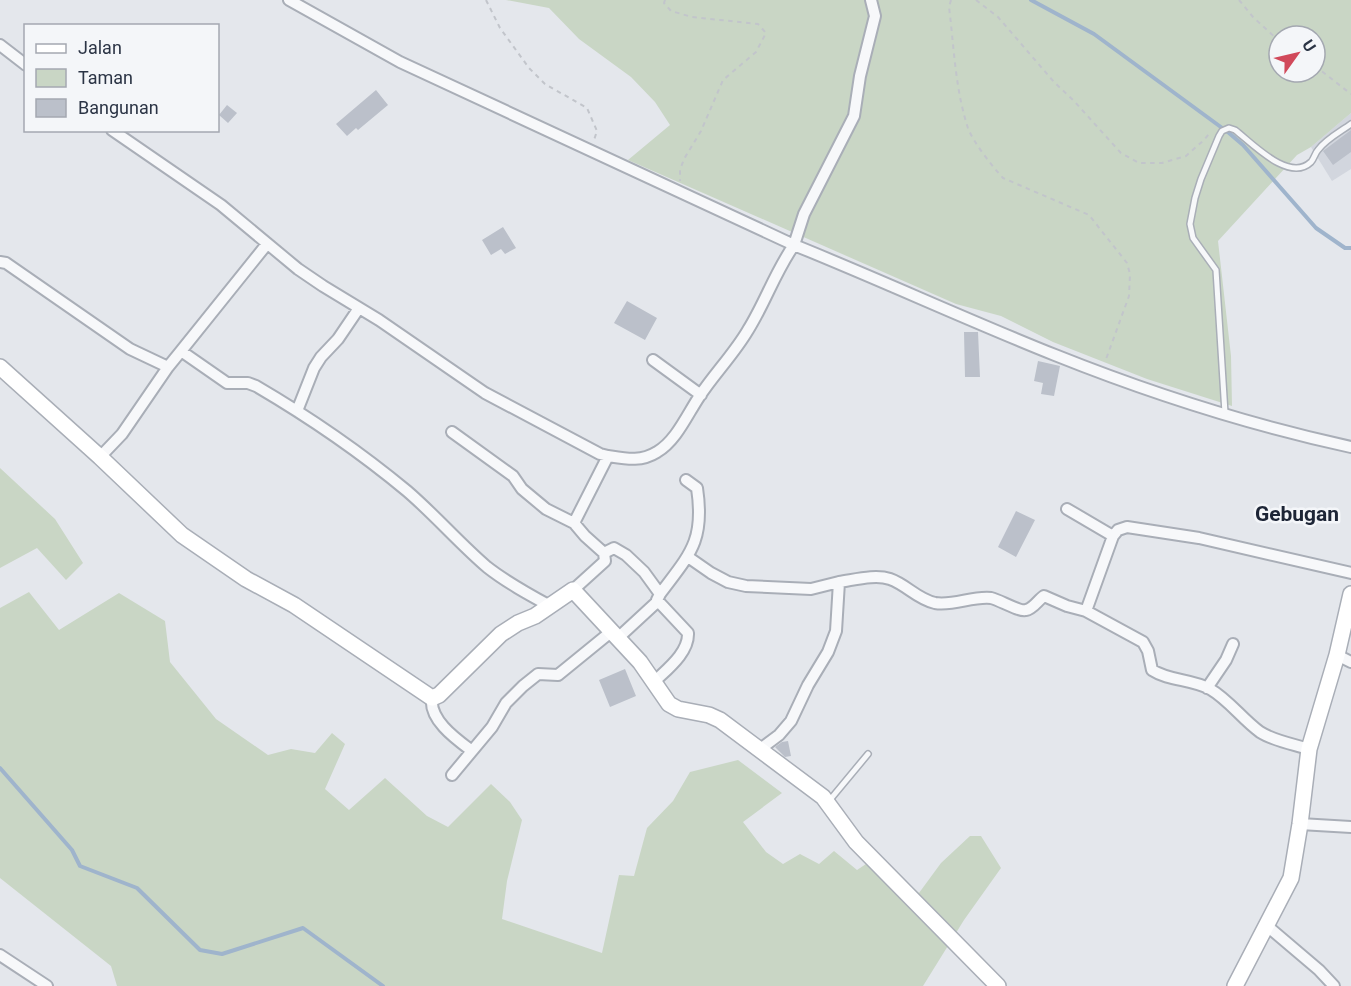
<svg xmlns="http://www.w3.org/2000/svg" width="1351" height="986" viewBox="0 0 1351 986" font-family="Roboto,sans-serif">
<style>
.built{fill:#d2d6de}
.green{fill:#c9d6c5;fill-rule:evenodd}
.lines{fill:none;stroke-linecap:round;stroke-linejoin:round}
.stream{stroke:#9fb4cc;stroke-width:4}
.building{fill:#bbc0ca}
.lane-casing{stroke:#a9aeb7;stroke-width:8}
.street-casing{stroke:#a9aeb7;stroke-width:14}
.secondary-casing{stroke:#a9aeb7;stroke-width:18}
.path{stroke:#c2c5cb;stroke-width:2;stroke-dasharray:4.5 4.5;stroke-linecap:butt}
.lane{stroke:#f7f8fa;stroke-width:5}
.street{stroke:#f7f8fa;stroke-width:10}
.secondary{stroke:#fff;stroke-width:15}
.labels{text-anchor:middle;dominant-baseline:central;stroke-width:5;stroke-linejoin:round;paint-order:stroke}
.quarter-label{font-size:21px;font-weight:bold;fill:#1d2536;stroke:#f4f6f9}
</style>
<rect width="100%" height="100%" fill="#e4e7ec"/>
<path class="built" d="M1351 113V169L1332 181 1311 147Z"/>
<path class="green" d="M506 0H1351V113L1311 147 1297 155 1218 241 1231 356 1232 406 1147 379 1053 342 1001 316 956 304 628 160 670 125 655 102 631 77 579 39 549 8ZM1279 36H1315V72H1279Z
M0 468 55 519 83 563 66 580 37 548 0 568Z
M29 592 59 630 119 593 165 621 170 662 216 719 268 755 291 749 315 753 332 733 345 744 325 789 349 810 385 778 427 816 448 827 491 784 510 802 522 820 507 881 502 919 602 953 619 875 634 876 647 828 673 801 690 772 738 760 782 793 743 822 766 852 783 864 800 854 819 864 834 851 857 870 878 856 919 893 941 863 970 836H981L1001 868 964 920 923 986H117L111 966 0 878V608Z"/>
<g class="lines">
<path class="stream" d="M1031 0 1094 34 1229 133 1243 145 1316 228 1345 248H1351
M0 768 72 850 80 866 137 888 200 950 222 954 303 928 383 986"/>
</g>
<path class="building" d="M376 90 388 105 358 130 356 128 347 136 336 124Z
M227 105 237 113 228 123 219 115Z
M1351 130V152L1333 165 1323 151Z
M503 227 516 248 505 254 501 249 491 255 482 240Z
M627 301 657 318 645 340 614 323Z
M964 332H978L980 377H965Z
M1038 361 1060 366 1054 396 1041 394 1043 383 1034 381Z
M1016 511 1035 520 1016 557 998 547Z
M625 669 636 696 610 707 599 680Z
M788 741 791 756 785 757 775 747 782 742Z"/>
<g class="lines">
<defs>
<path id="lane" d="M1225 413 1216 270 1193 238 1190 224 1195 198 1201 179 1219 136 1222 131 1229 128 1235 130C1252 143 1289 183 1311 162 1314 159 1315 153 1318 150 1326 139 1340 132 1351 124
M829 801 868 754"/>
<path id="street" d="M289 0 400 62 794 245 804 214 854 116 860 76 875 16 871 0
M0 45 26 65
M112 130 221 205 298 269 323 286 379 320 485 393 600 454 608 456 574 523 585 536 604 553 605 561 573 590
M0 262 6 263 130 349 168 367
M181 351 267 244
M653 360 701 395
M297 411 314 368 321 357 338 339 359 308
M452 432 513 476 522 489 546 509 574 523
M608 456C627 459 641 462 657 452 676 441 687 415 699 397 714 374 734 354 748 330 765 303 775 272 794 245 881 280 967 320 1055 355 1150 393 1250 425 1351 447
M100 457 122 434 168 367 181 351 227 383H248L256 386C309 417 360 452 407 491 435 515 459 543 487 567 506 582 528 594 550 606
M1067 509 1113 536
M604 553 614 548 626 555 644 572 660 594 657 600
M688 557 711 573 728 582 746 586 811 589 839 582
M660 594C690 554 705 541 697 488L686 480
M1086 611 1113 536 1118 530 1127 527 1199 538 1351 573
M619 637 658 601 688 633C689 653 666 670 654 682
M1337 655 1351 662
M1207 688 1226 660 1233 644
M432 698C429 720 456 739 472 751
M759 750 779 735 791 721 808 685 828 652 836 631 839 582C854 580 875 574 890 579 907 585 917 599 935 603 954 606 972 596 991 598 1000 600 1019 612 1026 610 1033 609 1038 600 1044 596L1067 606 1086 611 1143 642 1148 651 1152 670C1169 681 1191 679 1210 689 1229 700 1242 719 1260 732 1274 741 1293 744 1309 749
M452 775 492 727 506 703 523 686 538 674 558 675 612 631
M1300 824 1351 827
M1266 925 1319 970 1334 986
M0 955 47 986"/>
<path id="secondary" d="M0 367 100 457 182 535 246 579 294 605 432 698 439 695 501 634 518 623 535 616 573 590 640 662 669 704 678 709 709 715 720 720 823 797 856 842 998 986
M1235 986 1291 878 1300 824 1309 749 1337 655 1351 594"/>
</defs>
<use href="#lane" class="lane-casing"/>
<use href="#street" class="street-casing"/>
<use href="#secondary" class="secondary-casing"/>
<path class="path" d="M486 0 500 28 529 68 545 84 587 108 597 131 594 140
M665 0 664 3 671 11 692 17 758 24 766 33 756 52 723 80 701 131 684 159 680 170V181
M951 0 949 7C954 46 955 89 968 128 973 142 992 166 1003 178L1089 215 1127 263 1130 274 1129 296 1105 362
M976 0 998 17 1054 82 1074 101 1121 153 1139 163H1162L1186 156 1204 140 1209 134H1210
M1239 0 1253 17 1279 41
M1315 66 1351 94"/>
<use href="#lane" class="lane"/>
<use href="#street" class="street"/>
<use href="#secondary" class="secondary"/>
</g>
<g class="labels">
<g class="quarter-label">
<text x="1297" y="514">Gebugan</text>
</g>
</g>
<rect x="24" y="24" width="195" height="108" fill="#f4f6f9" stroke="#a4a8b1" stroke-width="1.5"/>
<rect x="36" y="44" width="30" height="9" fill="#ffffff" stroke="#a4a8b1" stroke-width="1.5"/>
<text x="78" y="54" font-size="18" fill="#2b3445">Jalan</text>
<rect x="36" y="69" width="30" height="18" fill="#c9d6c5" stroke="#a4a8b1" stroke-width="1.5"/>
<text x="78" y="84" font-size="18" fill="#2b3445">Taman</text>
<rect x="36" y="99" width="30" height="18" fill="#bbc0ca" stroke="#a4a8b1" stroke-width="1.5"/>
<text x="78" y="114" font-size="18" fill="#2b3445">Bangunan</text>
<g transform="translate(1297 54) rotate(56)"><circle r="28" fill="#f4f6f9" stroke="#a4a8b1" stroke-width="1.5"/>
<path d="M0-4.5L10 22L0 15L-10 22Z" fill="#d1495b"/>
<text y="-9" font-size="16" font-weight="bold" text-anchor="middle" fill="#2b3445">U</text>
</g>
</svg>
